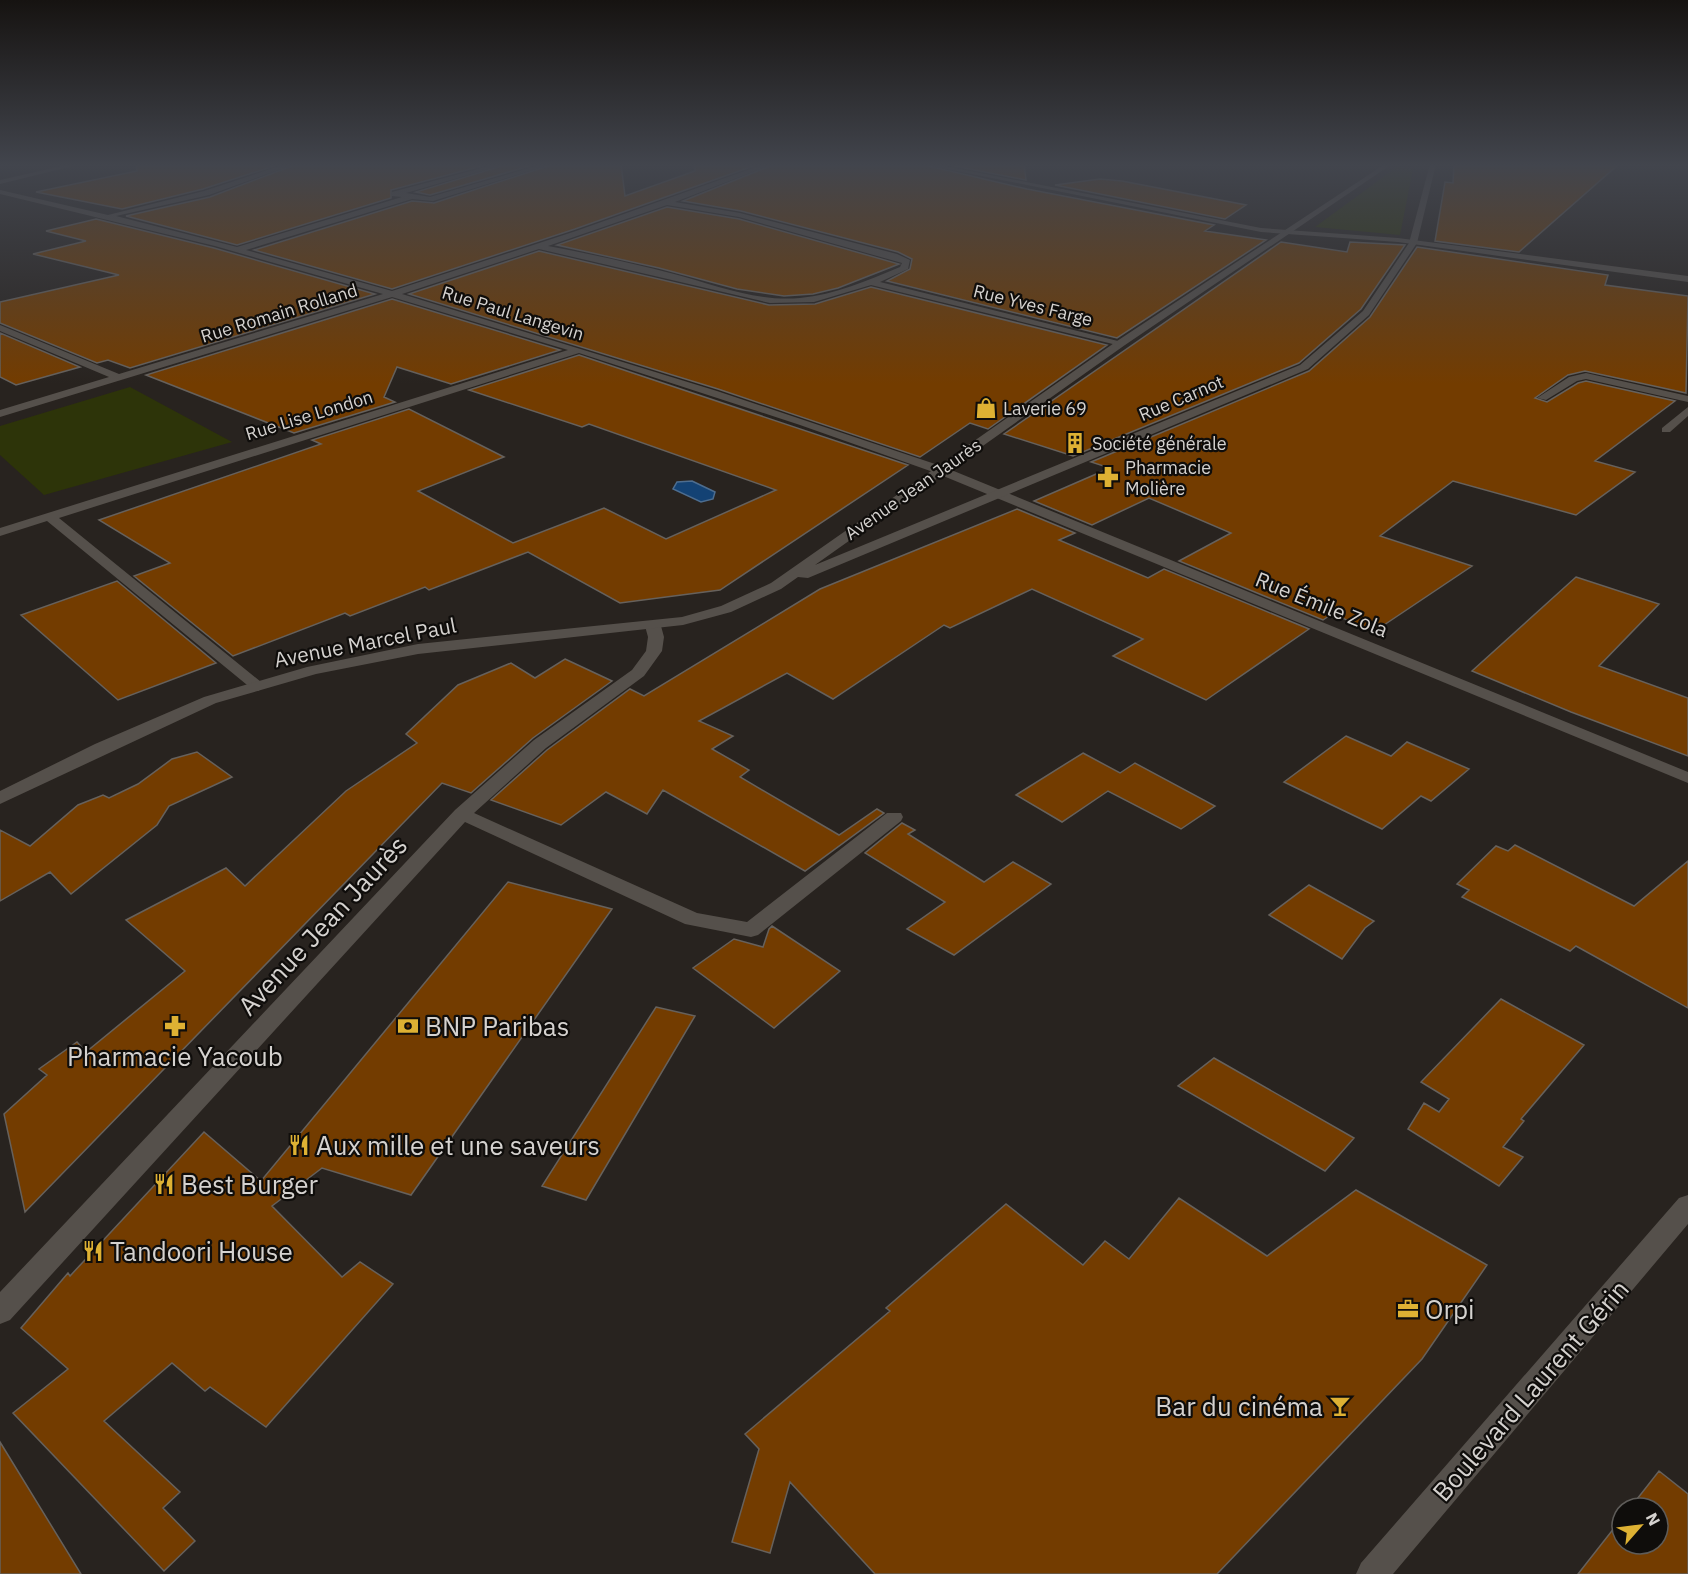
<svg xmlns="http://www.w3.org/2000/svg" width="1688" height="1574" viewBox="0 0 1688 1574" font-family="'IBM Plex Sans',sans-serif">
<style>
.green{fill:#2d3409}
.water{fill:#134274;stroke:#4d6d8f;stroke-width:1.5}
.building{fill:#733c00;stroke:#66615c;stroke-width:1.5}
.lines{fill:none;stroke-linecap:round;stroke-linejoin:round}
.street{fill:#55504b;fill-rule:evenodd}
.secondary{fill:#55504b;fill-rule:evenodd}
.labels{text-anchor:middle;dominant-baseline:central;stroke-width:4.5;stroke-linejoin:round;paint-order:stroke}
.far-street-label{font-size:18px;fill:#d5d2cf;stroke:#0f0d0b}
.far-poi-label{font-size:18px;fill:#d5d2cf;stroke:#0f0d0b;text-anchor:start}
.street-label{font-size:21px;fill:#d5d2cf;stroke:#0f0d0b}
.near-street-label{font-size:26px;fill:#d5d2cf;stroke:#0f0d0b}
.near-poi-label{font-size:26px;fill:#d5d2cf;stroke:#0f0d0b;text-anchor:start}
</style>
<rect width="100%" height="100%" fill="#28231f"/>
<path class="green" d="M1397 167 1413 169 1400 235 1315 227Z
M130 387 232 442 44 495 0 455V426Z"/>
<path class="water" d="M692 481 715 492 713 499 701 502 673 489 677 482Z"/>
<path class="building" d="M136 164H280L203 189 122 209 36 192 137 171Z
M297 164H489L391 190V198L237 245 126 216 210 197Z
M508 164H536L430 195 416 192Z
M554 164H621L625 196 695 171V164H759L575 229 392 289 254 250 412 201 434 203Z
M775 164H920L1027 189 1214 225 1205 231 1266 240 1117 338 887 281 910 269 912 259 898 252 741 211 683 201Z
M944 164H1024L1026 180Z
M1454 164H1619L1519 252 1435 241 1445 182 1453 183Z
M1100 179 1122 181 1246 205 1225 219 1055 185Z
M667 207 739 219 899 264 838 288 813 294 784 296 737 289 659 268 557 245Z
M96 219 214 248 375 294 130 368 108 360 97 363 0 323V302L119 275 33 254 86 241 46 231Z
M1281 242 1347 252 1350 242 1405 245 1361 309 1299 363 1073 456 1004 434Z
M1417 247 1608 275 1605 285 1688 296 1686 393 1585 371 1568 375 1535 398 1547 402 1578 383 1586 381 1675 401 1595 461 1635 472 1576 515 1453 481 1380 536 1472 566 1375 631 1332 614 1323 620 1179 561 1231 533 1149 498 1092 525 1034 501 1110 468 1091 462 1309 371 1370 317Z
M539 251 769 305 815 304 871 287 1107 345 988 429 970 423 920 457 718 389 409 294Z
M392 299 560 350 451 384 397 367 384 397 395 402 294 433 146 375Z
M0 333 80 367 16 385 0 377Z
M579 355 908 465 720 590 620 603 528 552 429 590 425 587 350 616 345 613 233 656 134 576 170 563 99 520 321 444 312 440 409 409 504 457 418 491 513 543 604 508 666 539 776 490 589 424 582 427 469 390Z
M1017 509 1075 533 1059 540 1148 578 1164 569 1309 629 1206 700 1113 656 1143 639 1032 589 950 628 944 625 833 699 787 673 699 721 733 736 712 749 749 770 740 777 839 835 877 809 884 813 805 871 663 790 647 814 606 792 561 825 491 800 547 750 630 689 644 696 820 589Z
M1576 577 1659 604 1599 666 1688 698V756L1571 712 1472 671Z
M117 581 216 663 118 700 21 615Z
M565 659 612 681 533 738 471 793 442 783 25 1212 4 1114 47 1075 39 1069 77 1042 86 1052 185 971 126 920 226 868 245 886 346 791 417 743 406 734 458 685 511 663 535 678Z
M1346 736 1391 756 1407 742 1469 769 1431 801 1421 796 1382 829 1284 782Z
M197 752 232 777 169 806 157 825 71 894 50 872 0 901V830L30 846 78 805 103 795 109 798 138 784 172 759Z
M1083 753 1120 773 1135 763 1215 806 1181 829 1108 791 1062 822 1016 795Z
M902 823 915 830 908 834 984 882 1013 862 1051 884 954 955 907 929 945 902 865 853Z
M1515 845 1634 906 1688 861V1008L1576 946 1570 951 1462 897 1469 890 1457 884 1496 846 1508 851Z
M508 882 612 909 411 1195 322 1168 272 1206 342 1277 360 1262 393 1284 266 1427 210 1387 205 1391 172 1363 104 1421 180 1492 163 1508 195 1541 164 1571 13 1413 68 1369 21 1328 68 1273 70 1276 204 1132 261 1181Z
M1309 885 1374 921 1365 928 1342 959 1269 915Z
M772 926 840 971 774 1028 693 968 734 939 763 947 769 929Z
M1501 999 1584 1045 1521 1119 1524 1121 1503 1147 1523 1157 1499 1186 1408 1129 1424 1103 1439 1112 1449 1099 1421 1082Z
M656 1007 695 1016 586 1200 542 1186Z
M1214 1058 1354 1138 1325 1171 1178 1086Z
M1356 1190 1487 1265 1422 1359 1217 1574H875L790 1482 770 1553 732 1542 759 1449 745 1434 890 1311 886 1308 1006 1204 1083 1265 1105 1241 1129 1259 1179 1198 1267 1256Z
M0 1442 81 1574H0Z
M1659 1471 1688 1494V1574H1578L1622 1518V1544H1658V1508H1630Z"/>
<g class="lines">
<path class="street" d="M71 164H81L0 184V180Z
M286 164H295L209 195 116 216 237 247 402 197 392 196V192L497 164H506L406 193 430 197 543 164H552L433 201 412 199 246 250 392 291 576 231 765 164H773L675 202 740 213 897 254 910 260 908 269 880 282 1126 343 1121 346 871 285 814 302 770 303 539 249 402 294 717 391 944 467 1688 772V783L936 473 800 425 579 353 59 518 266 686 258 691 252 689 47 521 0 536V528L568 350 392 297 0 417V410L109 377 0 331V325L119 374 383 294 215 246 0 194V190L108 215 204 191ZM667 205 739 217 902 263 900 267C868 280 835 295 800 298 757 302 715 285 674 274 632 263 590 254 548 246Z
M922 164H934L1261 228 1398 238 1688 276V282L1398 242 1261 232Z
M1586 373 1688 396V402L1586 379 1577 381 1546 400 1537 398 1569 377Z
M1688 407V416L1670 432H1662V428Z
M653 621 661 626 664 637 662 651 644 676 546 748 474 813 697 913 747 922 887 813H901L903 817 901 821 758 935 751 937 685 924 465 822 10 1320 0 1324V1292L455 810 534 740 632 670 646 651 648 637 645 626Z
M1688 1195V1224L1393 1574H1356L1361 1563 1679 1198Z"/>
<path class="secondary" d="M1385 164H1392L1125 345 815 565 1300 365 1363 311 1409 243 1430 164H1436L1417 243 1369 315 1308 369 808 578 798 577 781 589 731 612 683 625 418 654 316 674 216 703 0 804V791L95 744 204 697 307 667 418 644 682 617 721 606 771 583 1117 341Z"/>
</g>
<linearGradient id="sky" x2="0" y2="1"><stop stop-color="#161311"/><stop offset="0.43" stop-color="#42454d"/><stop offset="1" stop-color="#42454d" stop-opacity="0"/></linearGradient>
<rect width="1688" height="384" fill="url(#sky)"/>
<defs>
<symbol id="shop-bare" viewBox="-9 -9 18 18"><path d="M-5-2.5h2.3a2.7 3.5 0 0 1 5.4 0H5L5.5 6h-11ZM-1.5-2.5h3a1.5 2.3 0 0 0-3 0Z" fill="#deb133" stroke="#0f0d0b" stroke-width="2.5" paint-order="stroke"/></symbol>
<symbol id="building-bare" viewBox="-9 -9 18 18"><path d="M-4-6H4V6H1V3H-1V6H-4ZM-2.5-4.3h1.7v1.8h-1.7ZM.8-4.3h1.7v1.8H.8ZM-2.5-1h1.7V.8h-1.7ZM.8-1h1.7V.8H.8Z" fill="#deb133" stroke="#0f0d0b" stroke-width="2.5" paint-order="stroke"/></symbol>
<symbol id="pharmacy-bare" viewBox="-9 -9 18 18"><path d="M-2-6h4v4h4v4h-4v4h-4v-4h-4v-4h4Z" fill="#deb133" stroke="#0f0d0b" stroke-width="2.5" paint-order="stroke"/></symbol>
<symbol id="bank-bare" viewBox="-9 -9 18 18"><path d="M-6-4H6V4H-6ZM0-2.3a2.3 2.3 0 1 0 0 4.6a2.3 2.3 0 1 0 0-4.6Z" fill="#deb133" stroke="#0f0d0b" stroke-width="2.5" paint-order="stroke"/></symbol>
<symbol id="restaurant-bare" viewBox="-9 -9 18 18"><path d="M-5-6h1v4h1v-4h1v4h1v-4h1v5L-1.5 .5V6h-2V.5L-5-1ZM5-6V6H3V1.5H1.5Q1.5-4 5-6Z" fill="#deb133" stroke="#0f0d0b" stroke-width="2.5" paint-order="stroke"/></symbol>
<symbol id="office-bare" viewBox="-9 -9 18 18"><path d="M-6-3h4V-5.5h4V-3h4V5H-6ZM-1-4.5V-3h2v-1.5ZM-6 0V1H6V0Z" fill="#deb133" stroke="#0f0d0b" stroke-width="2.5" paint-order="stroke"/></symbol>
<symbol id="bar-bare" viewBox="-9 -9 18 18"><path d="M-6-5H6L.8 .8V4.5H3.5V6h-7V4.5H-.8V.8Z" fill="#deb133" stroke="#0f0d0b" stroke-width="2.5" paint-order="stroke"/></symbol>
</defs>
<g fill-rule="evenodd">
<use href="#shop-bare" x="971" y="393" width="30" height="30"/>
<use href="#building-bare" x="1060" y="428" width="30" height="30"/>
<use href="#pharmacy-bare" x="1093" y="462" width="30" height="30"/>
<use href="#pharmacy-bare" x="160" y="1011" width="30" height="30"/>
<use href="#bank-bare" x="393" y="1011" width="30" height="30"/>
<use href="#restaurant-bare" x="284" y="1130" width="30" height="30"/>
<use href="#restaurant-bare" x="149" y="1169" width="30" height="30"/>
<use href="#restaurant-bare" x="78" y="1236" width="30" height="30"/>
<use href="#office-bare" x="1393" y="1294" width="30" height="30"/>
<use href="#bar-bare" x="1325" y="1391" width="30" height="30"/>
</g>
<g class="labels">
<g class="far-street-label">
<text transform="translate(1033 305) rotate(14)">Rue Yves Farge</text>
<text transform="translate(279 313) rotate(-17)">Rue Romain Rolland</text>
<text transform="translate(513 313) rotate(17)">Rue Paul Langevin</text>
<text transform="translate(1181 398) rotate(-23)">Rue Carnot</text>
<text transform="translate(309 415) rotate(-17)">Rue Lise London</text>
<text transform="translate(913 489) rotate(-35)">Avenue Jean Jaurès</text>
</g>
<g class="far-poi-label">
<text x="1003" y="408">Laverie 69</text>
<text x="1092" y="443">Société générale</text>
<text x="1125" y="467">Pharmacie<tspan x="1125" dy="21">Molière</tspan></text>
</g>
<g class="street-label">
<text transform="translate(1322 604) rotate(22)">Rue Émile Zola</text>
<text transform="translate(365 642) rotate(-11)">Avenue Marcel Paul</text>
</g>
<g class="near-street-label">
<text transform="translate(322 925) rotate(-47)">Avenue Jean Jaurès</text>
<text transform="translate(1530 1390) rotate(-49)">Boulevard Laurent Gérin</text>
</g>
<g class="near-poi-label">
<text x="425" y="1026">BNP Paribas</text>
<text x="175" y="1056" text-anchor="middle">Pharmacie Yacoub</text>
<text x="316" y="1145">Aux mille et une saveurs</text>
<text x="181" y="1184">Best Burger</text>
<text x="110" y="1251">Tandoori House</text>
<text x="1425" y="1309">Orpi</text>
<text x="1323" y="1406" text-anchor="end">Bar du cinéma</text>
</g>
</g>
<g transform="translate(1640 1526) rotate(62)"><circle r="28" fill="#0f0d0b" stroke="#5e5c59" stroke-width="1.5"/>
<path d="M0-4.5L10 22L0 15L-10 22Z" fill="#deb133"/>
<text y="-9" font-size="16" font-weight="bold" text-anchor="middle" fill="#d5d2cf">N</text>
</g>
</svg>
